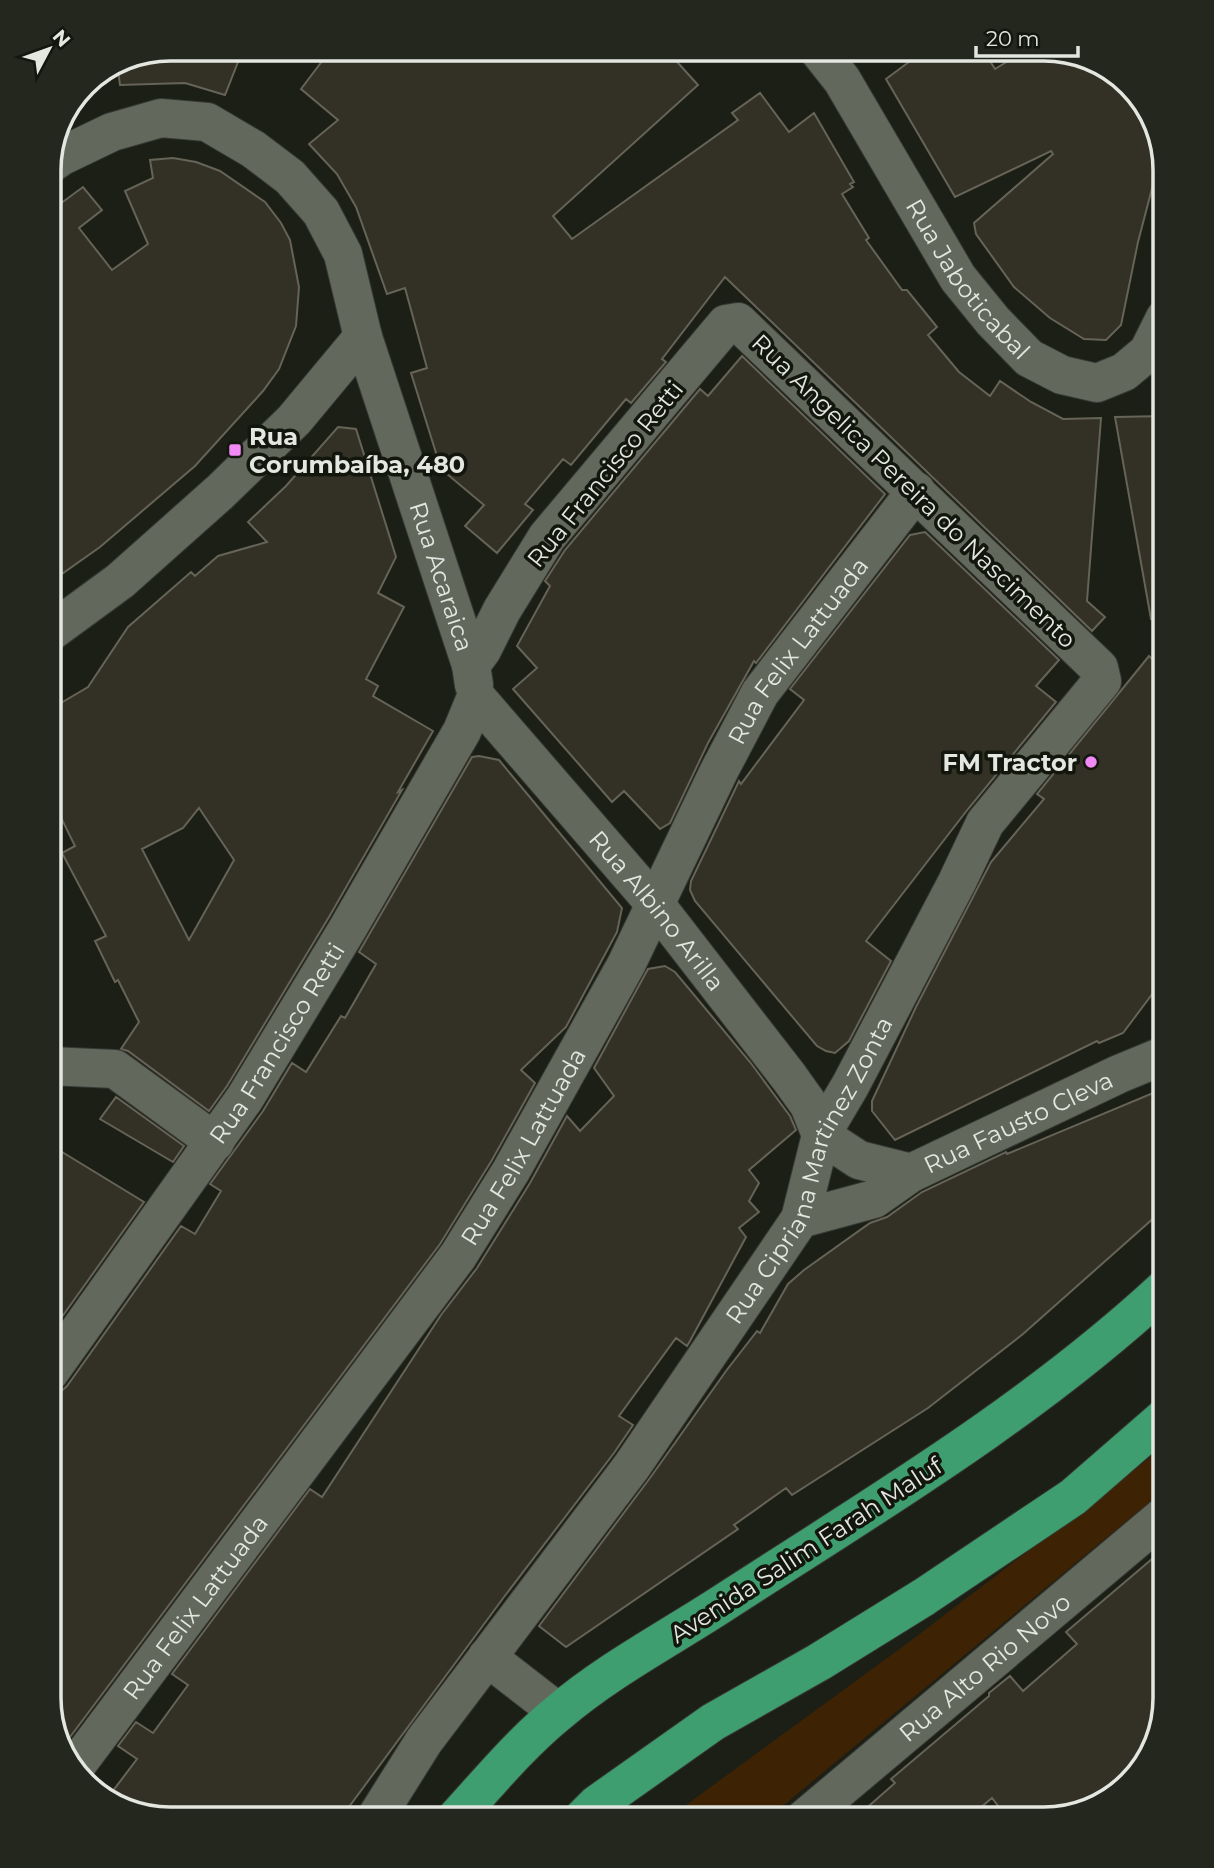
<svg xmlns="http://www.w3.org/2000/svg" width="1214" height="1868" viewBox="0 0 1214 1868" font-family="Montserrat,sans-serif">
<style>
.green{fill:#3e2204}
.building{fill:#333025;stroke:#666357;stroke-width:2;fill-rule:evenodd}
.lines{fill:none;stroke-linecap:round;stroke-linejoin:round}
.minor-casing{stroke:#373a34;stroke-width:40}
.highway-casing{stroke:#373a34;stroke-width:40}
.minor{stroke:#63685c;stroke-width:38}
.highway{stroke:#3f9e70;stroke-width:38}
.poi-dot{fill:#f18af4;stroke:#12160d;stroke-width:2.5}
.labels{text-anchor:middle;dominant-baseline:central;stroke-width:7;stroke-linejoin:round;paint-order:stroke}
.street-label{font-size:24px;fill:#e3e7e0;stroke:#12160d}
.poi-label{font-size:24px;font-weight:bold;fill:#e3e7e0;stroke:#12160d;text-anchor:start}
.rim{fill:none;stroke:#e3e7e0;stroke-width:3.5}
</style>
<rect width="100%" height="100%" fill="#1b1f16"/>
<path class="green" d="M1165 1443V1489L767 1819H667L909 1642 1147 1460Z"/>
<path class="building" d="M1052 49 1111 70 1152 116 1161 154 1138 242 1121 325 1106 340 1084 339 1050 318 1014 287 976 234 974 223 1053 154 1051 151 955 197 886 79 925 50H983L995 69 1026 50Z
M669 53 698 85 553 216 572 239 738 120 732 113 760 93 789 132 814 113 854 182 850 184 853 187 842 194 869 238 866 240 902 290H907L937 327 928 335 959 372 990 396 1000 381 1031 402 1063 419 1101 418 1087 601 1105 617 1092 631 725 277 662 359 666 362 631 403 626 399 571 465 563 459 525 504 533 510 497 553 465 526 484 505 441 469 411 373 427 368 405 288 387 294 356 207 337 174 309 144 338 120 301 89 326 56Z
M240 57 225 95 185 83 120 85 117 63 124 58Z
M173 158 196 162 220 171 265 202 281 223 290 240 299 287 296 326 279 369 263 391 195 466 100 547 49 583V191L60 204 83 187 102 210 79 228 112 270 148 244 125 191 153 178 150 160Z
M742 356 885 494 756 663 754 661 708 743 670 823 660 829 624 791 612 802 513 689 537 668 517 646 550 586 545 581 565 550 700 389 708 396Z
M1165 416V617L1151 619 1115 417Z
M338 427 356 429 396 557 378 593 404 607 366 679 378 686 373 696 433 731 398 792 402 790 329 917 227 1086 209 1111 128 1051 121 1049 139 1022 118 980 115 982 95 941 106 936 62 853 75 846 49 793V710L88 687 128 627 191 572 195 576 218 556 267 542 248 522 286 486ZM199 808 234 860 189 940 142 849 183 828Z
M925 532 1059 660 1036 686 1056 702 968 809 866 941 891 961 849 1041 835 1053 826 1051 817 1046 695 901 690 890 691 881 739 781 741 784 804 700 790 689 910 535Z
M1149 656 1165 671V977L1123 1033 1099 1043 1097 1041 895 1140 872 1111V1101L916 1007 991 862 1044 799 1037 794Z
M479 756 499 760 622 908 617 932 566 1027 521 1070 535 1083 492 1160 440 1244 61 1749 49 1698V1395L59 1393 67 1386 181 1226 195 1234 221 1191 210 1184 263 1111 292 1063 306 1072 341 1016 345 1018 376 964 359 952 472 757Z
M665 966 675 972 750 1062 790 1116 796 1130 749 1170 759 1183 749 1201 759 1212 739 1228 746 1237 690 1341 687 1346 676 1338 619 1416 633 1425 614 1453 504 1597 340 1819H163L106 1800 137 1759 118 1746 136 1722 153 1733 188 1685 172 1674 310 1489 322 1497 441 1315 477 1268 530 1183 567 1116 580 1131 614 1096 594 1068 648 969Z
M1165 1088V1208L1023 1334 928 1408 792 1495 786 1488 734 1525 738 1529 566 1647 539 1626 650 1478 726 1371 757 1331 760 1333 788 1284 804 1270 870 1223 887 1217 922 1192 1006 1152 1007 1154Z
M116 1097 184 1146 173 1162 100 1119Z
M49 1144 144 1202 49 1335Z
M1165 1548V1698L1145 1764 1098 1806 1044 1819H1008L992 1798 967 1819H854L895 1783 891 1779 989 1696V1693L1010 1676 1023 1691 1077 1644 1066 1632Z"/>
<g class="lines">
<defs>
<g id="minor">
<path id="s1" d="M819 51 842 80 958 278 993 321 1029 358 1062 375 1097 383 1124 372 1148 352 1165 318"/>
<path id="s2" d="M363 337 471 665 474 685"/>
<path d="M49 633 120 581 220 492 294 420 363 337 343 254 321 212 290 177 253 149 207 122 161 118 112 132 62 156 49 165"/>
<path id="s3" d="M476 697 655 904 789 1077 809 1105 821 1135 859 1160 911 1173 1119 1074 1165 1055"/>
<path d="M49 1066 115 1069 215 1142"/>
<path d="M800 1219 874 1199 911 1173"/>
<path id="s4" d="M49 1373 245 1098 348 928 462 731 476 697"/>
<path d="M487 1657 558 1712"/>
<path id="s5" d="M75 1767 458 1256 511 1171 626 965 719 771 760 693 916 491"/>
<path id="s6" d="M375 1819 424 1741 632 1466 800 1219 821 1135 850 1086 957 882 985 823 1102 681 1099 668 738 322 726 324 547 537 502 610 482 650 471 665"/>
<path id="s7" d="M804 1819 1165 1515"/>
</g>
<path id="highway" d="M455 1819C488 1783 520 1744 558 1713 606 1672 664 1641 717 1607 871 1507 1029 1414 1165 1288
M582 1819 597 1804 713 1722 819 1662 924 1597 1073 1497 1165 1417"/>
</defs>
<use href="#minor" class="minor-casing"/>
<use href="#highway" class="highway-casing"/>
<use href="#minor" class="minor"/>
<use href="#highway" class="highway"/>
</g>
<g class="poi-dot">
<rect x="228" y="443" width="14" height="14" rx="3.5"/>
<circle cx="1091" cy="762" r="7"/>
</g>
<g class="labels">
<g class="street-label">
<text stroke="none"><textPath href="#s1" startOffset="273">Rua Jaboticabal</textPath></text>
<text transform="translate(605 474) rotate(-51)">Rua Francisco Retti</text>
<text transform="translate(914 491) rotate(44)">Rua Angelica Pereira do Nascimento</text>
<text stroke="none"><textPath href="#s2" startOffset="252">Rua Acaraica</textPath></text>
<text stroke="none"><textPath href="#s5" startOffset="1334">Rua Felix Lattuada</textPath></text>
<text stroke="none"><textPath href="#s3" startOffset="280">Rua Albino Arilla</textPath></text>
<text stroke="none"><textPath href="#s4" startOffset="401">Rua Francisco Retti</textPath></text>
<text stroke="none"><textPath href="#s3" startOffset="777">Rua Fausto Cleva</textPath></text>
<text stroke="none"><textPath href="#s5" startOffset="766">Rua Felix Lattuada</textPath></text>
<text stroke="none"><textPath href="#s6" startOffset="784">Rua Cipriana Martinez Zonta</textPath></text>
<text transform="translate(806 1550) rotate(-33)">Avenida Salim Farah Maluf</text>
<text stroke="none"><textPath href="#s5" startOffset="200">Rua Felix Lattuada</textPath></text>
<text stroke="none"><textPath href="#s7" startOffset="236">Rua Alto Rio Novo</textPath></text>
</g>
<g class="poi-label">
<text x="249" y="436">Rua<tspan x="249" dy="28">Corumbaíba, 480</tspan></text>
<text x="1077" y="762" text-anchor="end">FM Tractor</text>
</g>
</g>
<path d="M0 0H1214V1868H0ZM170 61H1044A109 109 0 0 1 1153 170V1698A109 109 0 0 1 1044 1807H170A109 109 0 0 1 61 1698V170A109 109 0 0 1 170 61Z" fill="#23271e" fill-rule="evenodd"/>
<path class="rim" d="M170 61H1044A109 109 0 0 1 1153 170V1698A109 109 0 0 1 1044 1807H170A109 109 0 0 1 61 1698V170A109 109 0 0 1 170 61Z"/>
<g transform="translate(49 49) rotate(49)" stroke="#12160d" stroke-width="5" paint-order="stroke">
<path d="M0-5L12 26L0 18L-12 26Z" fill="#e3e7e0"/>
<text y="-10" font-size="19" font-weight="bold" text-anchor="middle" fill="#e3e7e0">N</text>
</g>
<path d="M976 46v10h102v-10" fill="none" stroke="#e3e7e0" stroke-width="3.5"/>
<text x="986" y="46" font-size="21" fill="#e3e7e0" stroke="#12160d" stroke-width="5" paint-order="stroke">20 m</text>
</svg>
